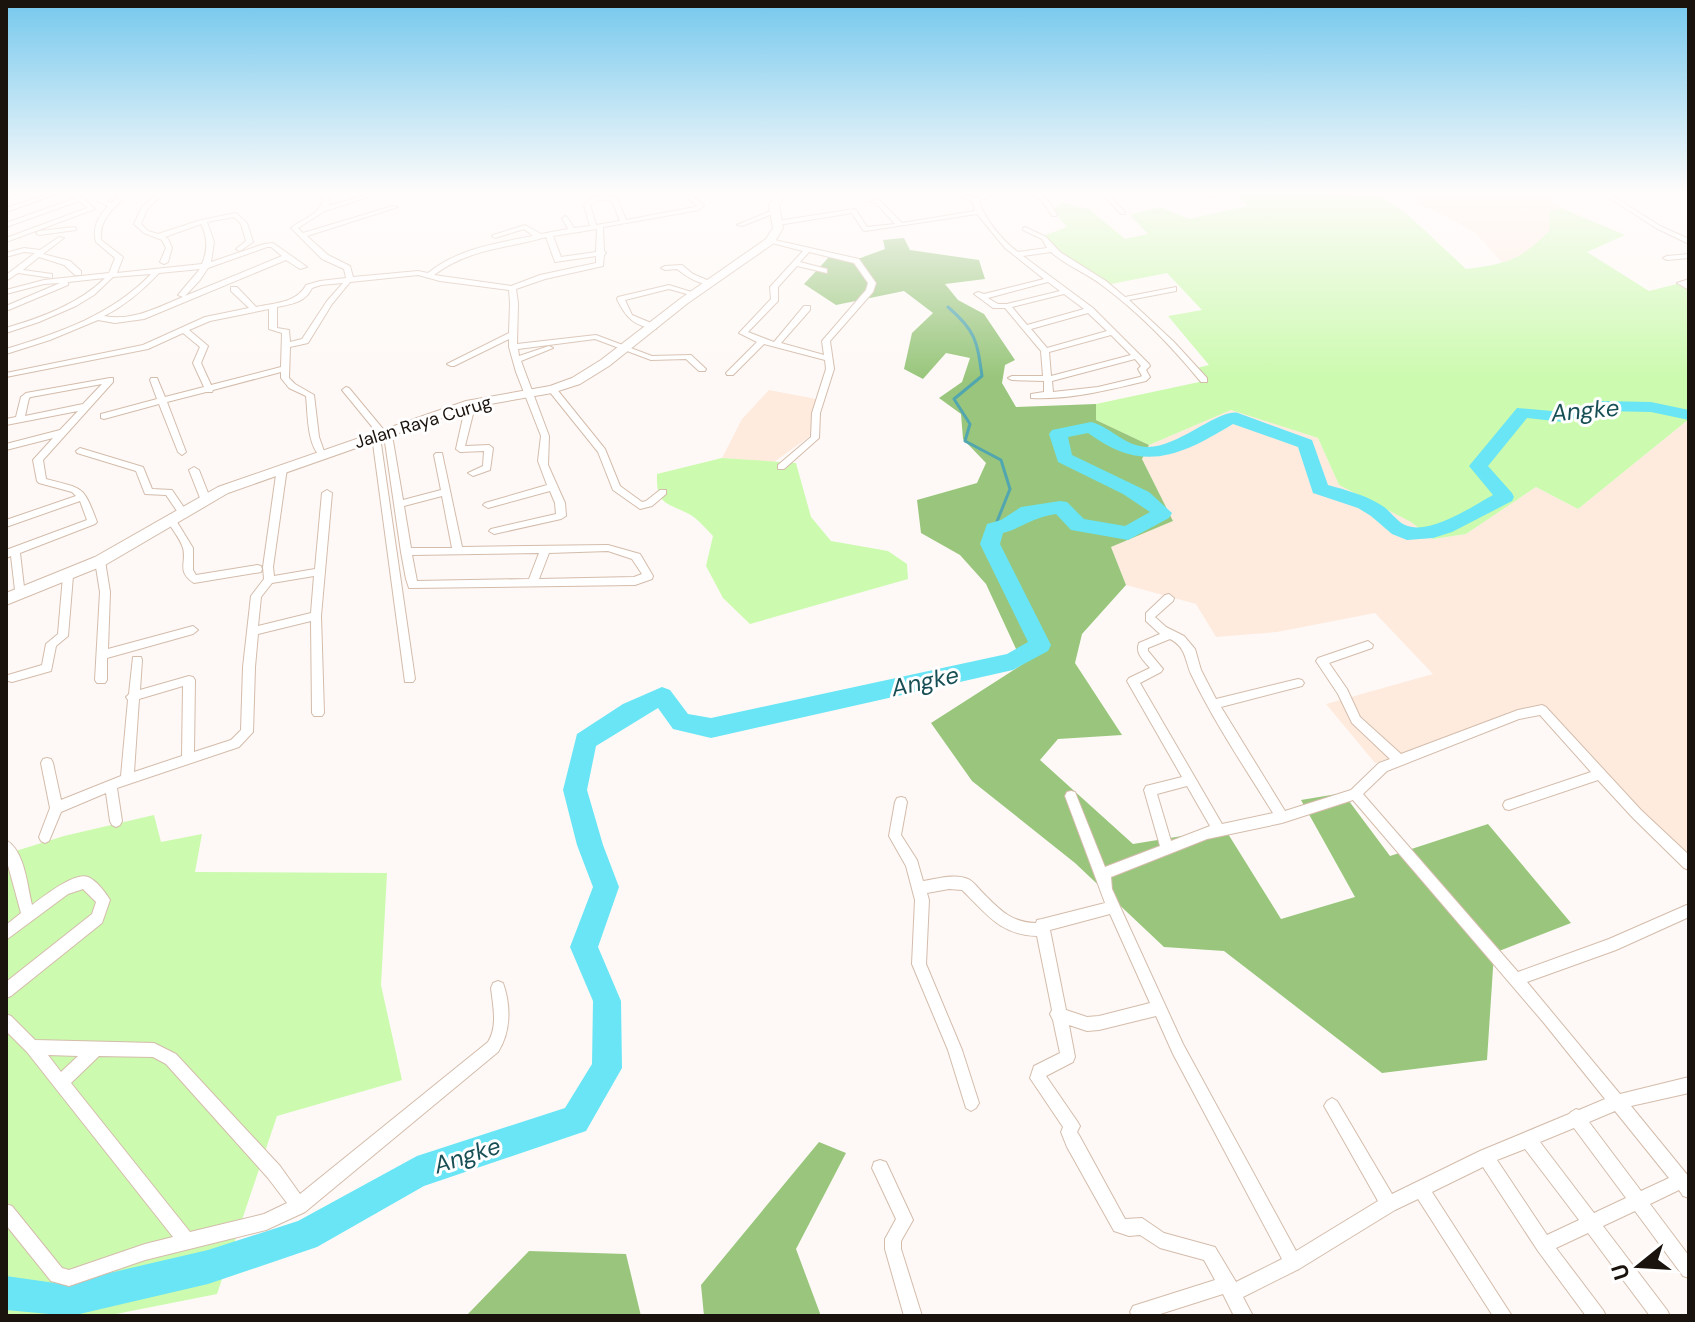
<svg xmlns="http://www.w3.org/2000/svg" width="1695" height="1322" viewBox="0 0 1695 1322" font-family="'DM Sans',sans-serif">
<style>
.built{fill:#feebde}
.green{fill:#ccfaaf}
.forest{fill:#99c67c}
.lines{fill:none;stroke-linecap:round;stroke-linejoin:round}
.stream{stroke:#51a6af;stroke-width:3}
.river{fill:#69e5f5;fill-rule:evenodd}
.minor-casing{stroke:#d4bcab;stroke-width:2}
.secondary-casing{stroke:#d4bcab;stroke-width:2}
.minor{fill:#fff;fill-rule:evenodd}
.secondary{fill:#fff;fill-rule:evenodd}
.labels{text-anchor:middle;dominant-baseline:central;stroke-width:6;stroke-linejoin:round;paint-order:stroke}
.far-street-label{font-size:18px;fill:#1a120c;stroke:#fff}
.water-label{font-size:24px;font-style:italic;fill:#174f55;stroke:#fff}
</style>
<rect width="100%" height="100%" fill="#fef9f6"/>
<path class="built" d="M1403 192H1593L1597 195 1549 199 1561 208 1549 212 1550 230 1534 247 1504 265 1476 233 1434 210 1420 206Z
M769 390 816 399 813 434 774 462 722 458 742 419Z
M1231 410 1318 438 1339 485 1411 522 1433 539 1466 534 1536 487 1578 509 1689 419V868L1536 708 1375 763 1326 704 1433 674 1375 613 1277 632 1216 637 1196 604 1126 585 1111 547 1173 521 1142 459 1149 445Z"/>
<path class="green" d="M1233 192H1322L1382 198 1406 213 1466 269C1507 264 1521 260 1550 230L1549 212 1561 208 1625 235 1587 252 1649 291 1677 284 1689 291V419L1578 509 1536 487 1466 534 1433 539 1411 522 1339 485 1318 438 1231 410 1149 445 1096 420V404L1204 381 1193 369 1209 365 1168 316 1202 310 1167 273 1111 284 1052 251 1043 236 1067 227 1053 210 1062 203 1089 209 1125 239 1148 234 1130 215 1160 207 1189 219 1248 206Z
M722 458 796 463 811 517 831 541 888 551 907 564 908 579 750 624 723 598 706 566 713 536C706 529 698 519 689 514 666 502 656 505 657 474Z
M154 815 161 842 202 834 195 872 387 873 381 985 402 1080 277 1116 217 1294 116 1314 6 1316V854L64 836Z"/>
<path class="forest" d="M904 238 910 250 979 260 985 279 945 284 958 300 984 314 1015 360 1005 365 1002 383 1016 407 1096 404V420L1149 445 1142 459 1173 521 1111 547 1126 585 1082 634 1075 663 1122 735 1058 739 1040 760 1133 844 1225 829 1281 919 1355 897 1301 800 1343 793 1390 856 1488 824 1571 923 1494 953 1487 1060 1382 1073 1224 951 1164 947 1075 863 972 781 931 723 1023 664 986 584 960 555 921 533 917 500 977 483 986 463 963 439 961 414 939 398 962 382 970 358 946 353 923 379 904 369 912 333 933 313 904 291 836 305 804 284 830 256 855 260 885 249 883 240Z
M819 1142 846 1153 796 1249 821 1316H704L701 1285Z
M529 1251 626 1254 641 1316H466Z"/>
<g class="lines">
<path class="stream" d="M948 307C976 331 977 341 982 376L954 399 970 424 965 441 1001 460 1010 489 994 529"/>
<path class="river" d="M1602 401 1651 402 1689 410V420L1651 412 1603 411 1563 422 1527 418 1488 466 1512 493 1514 497 1512 501 1452 532 1433 538 1407 540 1392 534 1371 516 1358 508 1313 493 1298 447 1233 424C1180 456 1143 474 1088 433L1068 437 1072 455 1149 492 1172 513 1169 518 1128 540 1071 530 1056 514C1031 518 1024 527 1003 533L1000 544 1051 645 1048 651 1013 670 711 738 673 729 658 708 596 746 587 790 603 845 619 887 598 947 621 1001 622 1068 586 1131 424 1186 317 1247 208 1284 71 1316 6 1310V1276L62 1284 208 1250 298 1221 417 1156 565 1108 592 1064 593 1001 570 947 593 887 577 845 563 790 577 734 623 704 662 687 670 690 688 714 711 718 1007 654 1028 642 980 544 987 524 1001 520 1021 507 1060 501 1067 502 1084 519 1125 526 1150 512 1123 494 1058 462 1049 434 1052 430 1091 422C1111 427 1124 446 1147 447 1178 448 1219 408 1238 413L1312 440 1328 485C1346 490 1365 495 1381 505 1390 510 1396 521 1405 525 1429 536 1473 506 1493 495L1469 466 1517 408 1563 412Z"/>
<defs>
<path id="minor" d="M13 192H21L6 198V194Z
M54 192H62L6 212V208Z
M69 192H76L95 209 6 242V238L87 208 79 201 6 227V223L76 198Z
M112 192H119L106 201 111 203 125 192H132C116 206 99 217 101 240L123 257 117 273 202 264C208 250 208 238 201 224L165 237 168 239 172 248 168 262 164 264 160 262 166 248 162 240 144 233 135 225 134 224 142 207 155 195V192H161V196L147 209 141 224 148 231 158 234 201 220 236 213 247 223 253 242 240 251 236 249 246 241 241 224 234 217 207 222 214 242 211 262 264 244 273 243 307 267 300 269 286 260 144 319 115 323 98 320 50 340 6 354V349C59 333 112 315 151 274L113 277 94 295 76 306 39 322 6 333V328C40 318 79 304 105 278L68 282V285L6 311V306L60 283 44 284 6 294V290L44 280 109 273 115 258 96 242C92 228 98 217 108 206L98 201ZM267 247H271L282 256 185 296 200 280 208 268ZM200 269 178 295 183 297C158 307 132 322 104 316 126 305 143 290 159 273Z
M322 192H328L330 203 328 206 375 192H384L325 211 298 228 303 233 393 206 398 207 307 236 328 255 350 266 353 277 418 271 428 273C457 249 497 243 533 236L524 229 495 238 492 236 493 235 525 225 541 234 568 229 562 218 565 216 567 217 574 228 590 226 584 205 592 198 600 196 601 192H607V196L617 198 626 220 695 207 697 206 687 197 696 192H703L694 197 704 206 699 210 603 227 604 251 606 253 604 255 603 266 545 279 516 289 518 303 517 344 596 335 652 356 691 355 706 369 705 371H699L686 359 651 360 595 339 518 349 519 356 549 346 553 348 521 361 549 436 548 465 565 503 566 516 561 519 494 534 489 531 491 529 556 514 555 503 550 491 488 508 483 505 485 503 547 485 538 461 541 436 516 372 509 347V339L454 366H451L447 364 509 333 510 303 509 290 440 281 418 275 350 282 332 304 308 343 290 347 289 378 295 384 314 395 319 437 325 454 321 457C307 445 308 415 306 396L289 388 281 378V372L213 390 212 392H206L167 402 186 452 182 455 178 452 159 404 104 419 101 418V414L157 399 150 380 151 378H157L165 397 204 387 193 363 200 347 183 333 148 349 6 377V373L143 345 205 317 249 308 231 291V287H237L256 307C274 303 297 303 306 285L320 281 346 278 344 269 322 259 291 228C306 216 326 214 322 192ZM603 200 612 201 620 221 596 225 590 205 596 201ZM597 229 596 252 561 257 553 236ZM546 237 555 262 596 256V263L540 275 511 286 434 275C470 248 506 249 546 237ZM343 283 327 301 302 339 290 342 289 330 277 328V307C291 304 305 303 312 288L321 285ZM269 309V329L282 333 281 367 211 385 201 363 208 346 189 330 210 321Z
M949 192H957L975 198 989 192H997L979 201C985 220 1002 240 1018 252L1047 248 1042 239 1023 230V228L1025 227 1046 237 1060 252 1106 281 1125 297 1176 287V291L1129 300 1174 342 1207 378V382H1201C1172 347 1140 313 1103 286 1087 273 1066 266 1051 252L1023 256 1093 308 1149 364 1150 366 1146 370 1150 377 1146 381C1109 390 1068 400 1031 398V394L1044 392V381L1012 380 1008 378 1012 376H1043L1041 351 1005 308H993L974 294 978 292 984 294 1044 279 1005 248 977 214 865 231 863 230 852 213 778 225 775 223 778 221 854 209 856 210 867 227 895 224 876 203 870 202 878 199 902 223 975 211 972 201ZM1048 282 1060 291 1007 304H998L988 298ZM1064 294 1084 309 1027 325 1012 307ZM1088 313 1107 331 1047 348 1031 329ZM1111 335 1131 355 1051 376 1049 352ZM1135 359 1141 366 1138 369 1142 376 1140 377 1098 387 1053 392 1052 381Z
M1031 192H1038L1050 203 1057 215 1056 216H1052L1045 205Z
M1100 192H1106L1125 212V214H1121Z
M1204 192H1210L1214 196 1209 197Z
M1600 192H1607L1660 226 1689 239V244L1656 228Z
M773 210 775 211V213L742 226 737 225Z
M74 227 76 228V230L39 235 36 233 39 231Z
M59 237 64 238 43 254 70 261 81 271V275H75L64 265 39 257 23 270 52 274V278L18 273 6 281V275L35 253 24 252 6 257V253L24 248 40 250Z
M770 239 859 259 876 283 873 292 830 341 834 369 820 413 819 438 784 469H778V465L811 437 812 413 826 369 825 360 764 344 733 375H727L726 373 757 342 739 333 771 299 770 287 803 251 768 242V240ZM809 252 854 263 868 283 866 290 822 341 824 355 781 343 810 310V306H804L774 342 748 332 778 301V287L797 266 827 273V269L800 262Z
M1689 254V258L1667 260 1663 258 1667 256Z
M682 265 693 274 714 283C702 287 687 277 677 269L665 270 661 268 665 266Z
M1689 279V283L1687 284 1689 285V290L1677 283Z
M669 285 698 294 694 296 669 289 625 300 632 315 656 325V329C634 326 626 318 617 299L618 297Z
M110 378H113V382L43 460 46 479C84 489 83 485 97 522L95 524 20 553 24 587 19 591 15 590 11 556 6 558V550L87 520 80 501 6 527V520L76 496 72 492 39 483 37 481 33 460 53 438 6 450V444L60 430 78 411 6 425V419L16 417 21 397 26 393ZM102 384 83 404 25 416 29 398 31 397Z
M552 386 555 387 605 449 620 486 642 502 646 501 660 490H666V494L652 506 640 509 613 490 598 452 549 391 548 389Z
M346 387 349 388 393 441 403 500 441 490 434 455 436 453H442L462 547 608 545 640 554 653 576 652 579 635 585 409 588 406 579 401 552 385 442 380 437 415 679 413 682H405L372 436 373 434H378L342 390ZM442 496 452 548H411L404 506ZM608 551 632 559 642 574 634 577 539 579 549 553ZM539 553 529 579 417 581 412 555Z
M470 401 474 404V410L465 446 489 445 493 448 490 470 473 476 468 473 483 466 484 451 460 452 456 449 466 404Z
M80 448 143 467 152 489 172 490 187 512 185 514H179L166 495 145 494 136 471 77 453 76 451Z
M282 465 287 468 273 567 274 576 315 569 322 493 327 490 332 493 321 616 324 713 322 716H314L312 713 311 621 258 634 255 667 253 732 239 747 117 788 122 821 120 825 116 827 112 825 110 821 106 793 61 812 49 841 45 843 41 841 39 837 50 808 41 763 43 759 47 758 51 759 53 763 61 800 121 776 128 700 126 697 129 694 133 657H141L142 660 140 690 189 676 193 677 195 680 194 752 231 740 241 730 243 667 251 596 264 579 263 567 277 468ZM314 576 311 613 258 626 261 597 272 583ZM183 686 182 756 134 772 139 699Z
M194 467 199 470 210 498 208 500 205 501 200 498 189 470Z
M171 516 174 517 193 548V570L196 575 257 565 261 566 262 569 261 572 194 583C176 571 187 563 183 548 180 538 171 528 166 519Z
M100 557 105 561 110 592 108 649 193 626 198 630 193 634 107 658V680L105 683H97L95 680 100 592 95 561Z
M68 572 73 576 68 636 56 646 51 671 12 682 8 681 6 678 8 675 42 665 46 644 58 634 63 576Z
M1169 594 1174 598 1173 601 1155 617 1166 627 1184 636 1195 649 1201 670 1216 699 1298 679 1302 680 1304 683 1302 686 1221 707 1285 811 1351 790 1379 763 1390 759 1352 723 1338 694 1316 661 1318 658 1368 641 1373 645 1372 648 1329 663 1347 689 1360 717 1401 754 1518 710 1542 705 1546 707 1641 810 1689 855V870L1684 868 1633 818 1598 780 1509 810 1505 809 1503 805 1505 801 1591 772 1540 715 1519 719 1387 771 1363 794 1518 972 1609 939 1689 904V917L1616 950 1527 982 1620 1094 1689 1077V1093L1631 1106 1689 1177V1198L1683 1196 1679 1190 1650 1204 1689 1256V1278L1683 1276 1635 1211 1603 1226 1667 1310 1670 1316H1650L1588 1233 1556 1248 1603 1310 1606 1316H1586L1538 1251 1483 1167 1432 1192 1512 1316H1493L1418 1199 1395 1210 1299 1269 1243 1297 1253 1316H1234L1223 1294 1154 1316H1132L1130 1312 1133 1306 1215 1280 1204 1260 1160 1248 1140 1235 1129 1236 1114 1231 1067 1147 1061 1132 1063 1127 1030 1078 1034 1066 1060 1053 1053 1020 1050 1014 1052 1010 1037 936C1000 935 987 914 962 890L949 889 927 893 929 900 926 964 962 1050 979 1103 976 1108 971 1111 966 1108 948 1050 912 964 915 900 906 866 889 836 895 802 897 798 901 797 905 798 907 802 901 835 917 860 923 881C937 879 955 873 968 879 973 881 978 888 982 892 1000 910 1010 922 1036 923L1037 920 1042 919 1105 903 1065 796 1067 792 1071 791 1075 792 1105 867 1160 846 1144 790 1146 786 1182 777 1127 681 1129 678 1150 668C1143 660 1135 653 1139 643L1160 634 1146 621V613L1165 595ZM1170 639C1186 647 1185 660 1191 674 1214 722 1245 768 1273 813L1222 824 1140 683 1161 672 1163 669 1148 651V648ZM1187 786 1210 826 1171 841 1157 794ZM1353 800 1544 1023 1605 1099 1579 1110 1576 1109 1571 1112 1569 1114 1480 1151 1392 1194 1337 1101 1332 1098 1327 1101 1324 1106 1327 1111 1378 1201 1296 1251 1183 1044 1112 889 1111 877 1207 839 1282 823ZM1110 914 1150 1003 1099 1016 1087 1017 1066 1010 1050 930ZM1156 1016 1173 1054 1282 1259 1236 1282 1215 1247 1164 1233 1142 1218 1125 1219 1079 1135 1077 1132 1080 1126 1077 1121 1046 1076 1073 1062 1075 1057 1069 1025 1087 1031 1099 1030ZM1615 1111 1669 1178 1641 1191 1589 1122ZM1574 1128 1626 1198 1594 1213 1540 1142ZM1525 1149 1579 1220 1547 1235 1497 1160Z
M6 840C25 851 27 885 32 905 43 897 74 872 88 877 96 880 106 893 110 900L102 923 11 996 6 998V982L92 914 96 902 83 889 68 894 6 940V925L21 913 6 858Z
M498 981 503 983C511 1005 511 1032 498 1052L305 1212 266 1230 145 1260 69 1286 51 1281 6 1225V1204L12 1206 62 1268 69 1270 145 1244 173 1237 27 1052 6 1031V1014L11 1016 35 1040 154 1043 176 1054 280 1166 300 1194 488 1042C498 1026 493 1006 491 988L493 983ZM48 1055 78 1056 61 1072ZM99 1056 153 1057 166 1064 268 1178 287 1203 264 1214 190 1232 71 1083Z
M880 1160 886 1162 913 1220 901 1241V1249L922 1316H904L885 1249V1239L896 1219 872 1168 874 1162Z"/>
<path id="secondary" d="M779 192H788L779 205 783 228 774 243 688 303 609 366 580 384 552 393 473 407 228 493 105 565 6 605V593L95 557 218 487 466 401 550 386 572 378 601 360 680 299 766 239 773 228 769 205Z"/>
</defs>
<use href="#minor" class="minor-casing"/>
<use href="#secondary" class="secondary-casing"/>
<use href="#minor" class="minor"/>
<use href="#secondary" class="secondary"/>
</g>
<linearGradient id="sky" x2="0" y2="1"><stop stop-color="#75c8ed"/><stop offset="0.51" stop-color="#fffcfb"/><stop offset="1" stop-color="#fffcfb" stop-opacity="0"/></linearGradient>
<rect width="1695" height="377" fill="url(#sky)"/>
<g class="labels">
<g class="far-street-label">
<text transform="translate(423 422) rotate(-17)">Jalan Raya Curug</text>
</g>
<g class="water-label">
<text transform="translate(1585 410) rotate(-5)">Angke</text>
<text transform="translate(925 681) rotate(-12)">Angke</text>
<text transform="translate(467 1155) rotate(-18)">Angke</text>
</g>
</g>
<rect width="1695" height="1322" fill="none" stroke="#1a120c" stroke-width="16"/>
<g transform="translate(1639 1266) rotate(252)" stroke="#ffffff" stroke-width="6" paint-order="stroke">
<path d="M0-6L14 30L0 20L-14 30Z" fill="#1a120c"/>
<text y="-12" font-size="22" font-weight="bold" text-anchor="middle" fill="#1a120c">U</text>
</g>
</svg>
